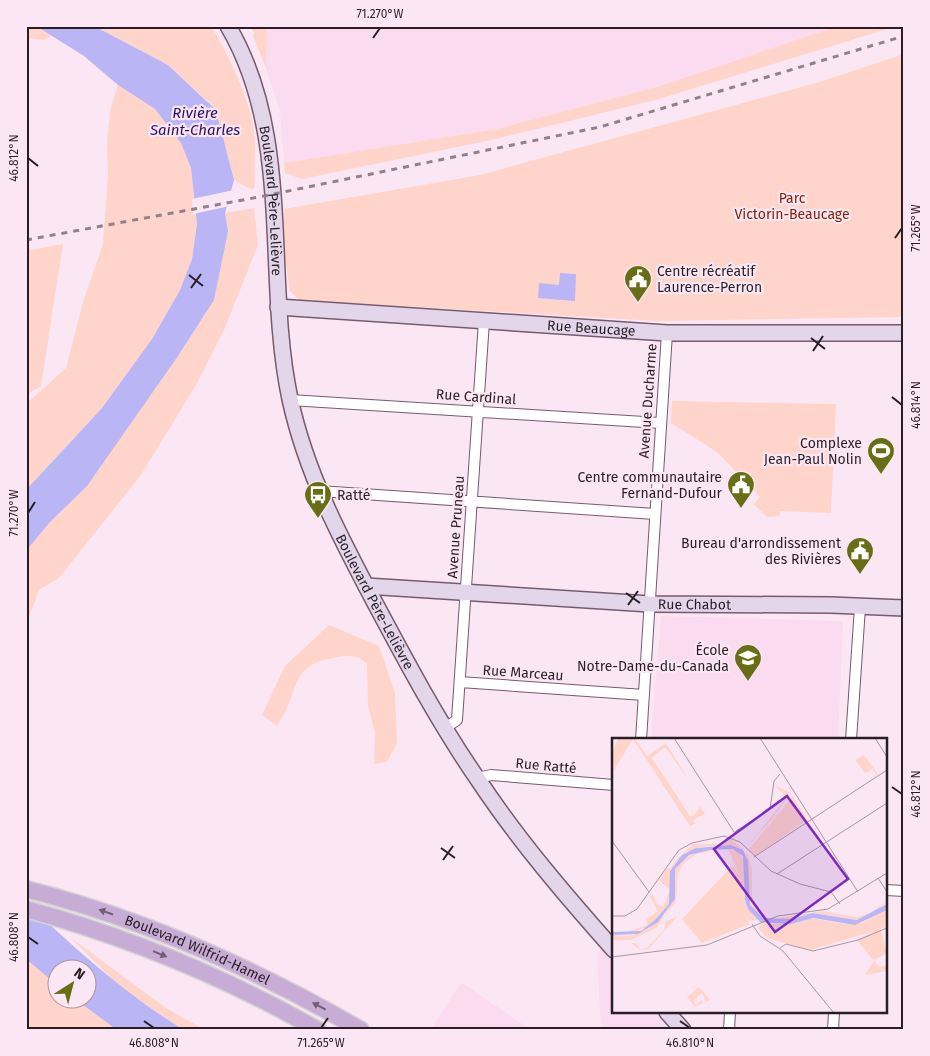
<svg xmlns="http://www.w3.org/2000/svg" width="930" height="1056" viewBox="0 0 930 1056" font-family="'Fira Sans',sans-serif">
<style>
.built{fill:#fbdbef}
.green{fill:#ffd4ca}
.water{fill:#bab6f5}
.pier{fill:#fbe7f3}
.lines{fill:none;stroke-linecap:round;stroke-linejoin:round}
.street-casing{stroke:#775b6d;stroke-width:12}
.secondary-casing{stroke:#775b6d;stroke-width:18}
.primary-casing{stroke:#d4d2d4;stroke-width:19}
.street{stroke:#fff;stroke-width:10}
.secondary{stroke:#e3d6ea;stroke-width:15}
.primary{stroke:#c7add5;stroke-width:16}
.rail{stroke:#91818b;stroke-width:3;stroke-dasharray:6 6;stroke-linecap:butt}
.oneway{fill:#715e75}
.ticks{fill:none;stroke:#2a1e26;stroke-width:2}
.labels{text-anchor:middle;dominant-baseline:central;stroke-width:4.5;stroke-linejoin:round;paint-order:stroke}
.park-label{font-size:14px;fill:#831e05;stroke:#fbe7f3}
.street-label{font-size:14px;fill:#2a1e26;stroke:#fbe7f3}
.poi-label{font-size:14px;fill:#2a1e26;stroke:#fbe7f3;text-anchor:end}
.water-label{font-size:15px;font-style:italic;fill:#2b1169;stroke:#fbe7f3}
.inset-road{fill:none;stroke:#a797a1;stroke-width:1}
.view{fill:#7b2cbf;fill-opacity:0.15;stroke:#7b2cbf;stroke-width:2.5}
.inset-edge{fill:none;stroke:#2a1e26;stroke-width:2.5}
.neatline{fill:none;stroke:#2a1e26;stroke-width:2}
.ticks-label{font-size:12px;text-anchor:middle;fill:#2a1e26}
</style>
<rect width="100%" height="100%" fill="#fbe7f3"/>
<path class="built" d="M267 26H838L657 87 497 129 284 163 280 111 266 68Z
M661 616 843 621 838 740H651Z
M608 943 614 950V1012H667L682 1030H601L597 954Z
M461 983H462L531 1030H430Z"/>
<path class="green" d="M26 26H36L51 36 44 40 26 38Z
M94 26H211C228 52 256 112 255 144 255 158 254 172 255 186L252 190 234 180 216 109 168 65Z
M250 26H267L266 68 253 36 254 33Z
M838 26H897L659 99 496 139 302 179 285 173 284 163 497 129 657 87Z
M904 54V317L656 321 299 300 290 291 284 251V209L480 175 816 83Z
M118 85 155 109 181 143 191 168 197 224 192 259 180 290 152 339 102 408 26 490V404L66 368 83 302 103 244 108 177 107 140 111 107Z
M254 208 258 245 224 330 196 385 141 475 59 578 39 590 28 619 26 633V551L178 356 214 300 227 228 225 213Z
M63 244 41 386 26 395V251Z
M672 401 836 404 831 513 780 511V516L767 517 754 504 760 497 717 452 671 423Z
M329 625 379 646 395 693 397 743 387 762 374 764 375 732 368 706 367 664C360 656 350 655 339 657 286 664 302 691 277 726L262 715 285 666Z
M71 938 166 1008 205 1030H184L176 1025 119 986Z
M26 959 57 985 58 998 75 999 117 1030H26Z"/>
<path class="water" d="M36 26H94L168 65 216 110 234 180 225 213 228 231 214 300 178 356 87 486 49 523 26 551V490L102 408 152 339 180 290 192 259 197 224 191 168 181 143 155 109 118 85 84 56Z
M560 273 576 274 575 301 538 298 539 283 559 285Z
M26 902C75 949 125 994 184 1030H117L75 999 88 998V968H58L57 985 26 959Z"/>
<path class="pier" d="M234 190 230 206 193 214 192 199Z"/>
<g class="lines">
<defs>
<path id="street" d="M290 400 660 423
M319 491 655 514
M460 682 644 695
M445 728 457 720 484 321
M641 740 667 333
M851 740 860 607
M477 778 491 775 614 785
M886 890 904 891
M729 1030 730 1012
M833 1030 834 1012"/>
<g id="secondary">
<path id="s1" d="M228 26C294 138 264 277 290 399 306 473 340 537 375 603 407 663 440 725 479 781 519 841 566 896 614 950"/>
<path id="s2" d="M278 307 667 333H904"/>
<path id="s3" d="M366 586 650 604 831 605 904 608"/>
<path d="M667 1012 683 1030"/>
</g>
<g id="primary">
<path id="s4" d="M26 889C144 919 256 969 361 1030"/>
<path d="M26 909C128 937 227 978 318 1030"/>
</g>
</defs>
<use href="#street" class="street-casing"/>
<use href="#secondary" class="secondary-casing"/>
<use href="#primary" class="primary-casing"/>
<use href="#street" class="street"/>
<use href="#secondary" class="secondary"/>
<use href="#primary" class="primary"/>
<path class="rail" d="M26 240 259 197 600 127 904 36"/>
</g>
<defs><path id="oneway-solid" d="M-6-.8H1V-3.2L6.5 0L1 3.2V.8H-6Z" transform="scale(1.25)"/></defs>
<g class="oneway">
<use href="#oneway-solid" transform="translate(106 912) rotate(-161)"/>
<use href="#oneway-solid" transform="translate(160 954) rotate(22)"/>
<use href="#oneway-solid" transform="translate(319 1006) rotate(-152)"/>
</g>
<path class="ticks" d="M373 38 380 28M28 158 38 166M895 238 902 228M189 275 203 286M191 288 201 274M811 338 825 349M813 351 823 336M892 397 902 405M28 513 35 502M626 593 640 603M628 605 638 591M892 787 902 794M441 848 455 858M443 860 453 846M28 937 38 944M144 1021 154 1028M680 1021 690 1028M321 1028 328 1018"/>
<defs>
<symbol id="civic-pin" viewBox="-11 -11 22 30"><path d="M0 17L-7.5 6A9.5 9.5 0 1 1 7.5 6Z" fill="#676e15" stroke="#fbe7f3"/><path d="M-.6-6.5H3V-4.5H.6V-3L4-1V1h2V6H-6V1h2V-1L-.6-3ZM-1.2 2.5V6h2.4V2.5Z" fill="#fff"/></symbol>
<symbol id="stadium-pin" viewBox="-11 -11 22 30"><path d="M0 17L-7.5 6A9.5 9.5 0 1 1 7.5 6Z" fill="#676e15" stroke="#fbe7f3"/><path d="M0-5a6.5 5 0 1 0 0 10a6.5 5 0 1 0 0-10ZM-3.5-1.8h7v3.6h-7Z" fill="#fff"/></symbol>
<symbol id="bus-pin" viewBox="-11 -11 22 30"><path d="M0 17L-7.5 6A9.5 9.5 0 1 1 7.5 6Z" fill="#676e15" stroke="#fbe7f3"/><path d="M-5-6H5V4H4V6H2V4H-2V6H-4V4H-5ZM-3.5-4V0h7V-4ZM-3.5 1.2v1.5H-2V1.2ZM2 1.2v1.5H3.5V1.2Z" fill="#fff"/></symbol>
<symbol id="school-pin" viewBox="-11 -11 22 30"><path d="M0 17L-7.5 6A9.5 9.5 0 1 1 7.5 6Z" fill="#676e15" stroke="#fbe7f3"/><path d="M0-5L7-2L0 1L-7-2ZM-4 1L0 2.5L4 1V4Q0 6-4 4Z" fill="#fff"/></symbol>
</defs>
<g fill-rule="evenodd">
<use href="#civic-pin" x="622" y="263" width="32" height="43"/>
<use href="#stadium-pin" x="865" y="435" width="32" height="43"/>
<use href="#civic-pin" x="725" y="469" width="32" height="43"/>
<use href="#bus-pin" x="302" y="479" width="32" height="43"/>
<use href="#civic-pin" x="844" y="535" width="32" height="43"/>
<use href="#school-pin" x="732" y="642" width="32" height="43"/>
</g>
<g class="labels">
<g class="park-label">
<text x="792" y="198">Parc<tspan x="792" dy="16">Victorin-Beaucage</tspan></text>
</g>
<g class="street-label">
<text stroke="none"><textPath href="#s1" startOffset="182">Boulevard Père-Lelièvre</textPath></text>
<text stroke="none"><textPath href="#s2" startOffset="314">Rue Beaucage</textPath></text>
<text transform="translate(476 397) rotate(4)">Rue Cardinal</text>
<text transform="translate(648 401) rotate(-86)">Avenue Ducharme</text>
<text transform="translate(456 527) rotate(-86)">Avenue Pruneau</text>
<text stroke="none"><textPath href="#s1" startOffset="602">Boulevard Père-Lelièvre</textPath></text>
<text stroke="none"><textPath href="#s3" startOffset="329">Rue Chabot</textPath></text>
<text transform="translate(523 673) rotate(4)">Rue Marceau</text>
<text transform="translate(546 766) rotate(5)">Rue Ratté</text>
<text stroke="none"><textPath href="#s4" startOffset="182">Boulevard Wilfrid-Hamel</textPath></text>
</g>
<g class="poi-label">
<text x="657" y="271" text-anchor="start">Centre récréatif<tspan x="657" dy="16">Laurence-Perron</tspan></text>
<text x="862" y="443">Complexe<tspan x="862" dy="16">Jean-Paul Nolin</tspan></text>
<text x="722" y="477">Centre communautaire<tspan x="722" dy="16">Fernand-Dufour</tspan></text>
<text x="337" y="495" text-anchor="start">Ratté</text>
<text x="841" y="543">Bureau d'arrondissement<tspan x="841" dy="16">des Rivières</tspan></text>
<text x="729" y="650">École<tspan x="729" dy="16">Notre-Dame-du-Canada</tspan></text>
</g>
<g class="water-label">
<text x="195" y="113">Rivière<tspan x="195" dy="17">Saint-Charles</tspan></text>
</g>
</g>
<g transform="translate(612 738)">
<rect width="275" height="275" fill="#fbe7f3"/>
<path d="M6 0H23L35 18 54 5 76 41 53 9 40 20 78 78 82 77 88 69 92 67 89 69 93 76 81 82 83 86 78 88 21 1 2 32 0 16ZM252 17 266 36 260 41 264 36 260 31 253 35 243 22ZM162 47 179 55 160 81 135 109 175 59ZM181 58 195 82 143 118 137 111ZM117 100 133 112 119 107 87 109 70 117 58 133 59 148 57 166 43 182 37 188 21 195H1L0 191 2 194H14L36 187 34 182 46 173 37 157H41L45 166 51 169 58 152 47 142 55 130 58 131 65 121 81 106H109ZM108 111 85 116 73 124 66 136 64 163 44 190 19 202H0V197L19 198 36 191 52 178 63 161V131L72 121 83 115ZM116 111 125 112 132 121V153L136 171 146 182 137 183 129 171 138 186 90 205 70 181 121 127 128 139ZM134 113 140 130V158L145 170 154 178H147L138 167ZM275 163 264 174 248 182 200 175 180 181H162L210 173 245 179 260 174ZM275 172V189L266 191 269 192 275 215 262 222 267 229 275 227V233L253 237 262 223 245 202 263 193 198 212 155 200 146 190 151 185 179 186 197 180 233 186 250 185ZM65 179 36 211 28 212 19 205H24L28 212 35 210 52 192 54 183ZM87 249 98 262 94 264 90 255 82 262 84 267 90 262 91 265 83 269 75 259Z" fill="#ffd4ca"/>
<path d="M119 107 131 112 136 123 138 167 152 180 180 181 200 175 245 182 275 166V172L243 187 201 180 179 186 148 184 136 171 133 162 131 118 121 111 98 112 77 117 63 131V161L46 184 26 196 0 197V194L29 193 43 182 57 166 58 133 70 117 84 110Z" fill="#bab6f5"/>
<path class="inset-road" d="M62 0 122 94M148 0 246 154M263 0 275 19M120 99 124 93 158 71 162 43 168 36M0 103 37 154M142 119 275 32M165 136 275 65M266 140 275 154M0 178H13L25 171 67 112 80 105 112 98 128 104 159 133 188 146 219 154 228 166M140 186 148 198 171 213 222 275M168 210 174 206 201 213 246 202 275 190M0 219 95 207 166 178 216 171 275 135"/>
<path class="view" d="M175 58 236 141 163 194 102 111Z"/>
<rect width="275" height="275" class="inset-edge"/>
</g>
<rect width="930" height="1056" fill="none" stroke="#fbe7f3" stroke-width="55"/>
<g transform="translate(72 984) rotate(36)"><circle r="24" fill="#fbe7f3" stroke="#a797a1"/>
<path d="M0-4L9 19L0 12L-9 19Z" fill="#676e15"/>
<text y="-8" font-size="14" font-weight="bold" text-anchor="middle" fill="#2a1e26">N</text>
</g>
<rect x="28" y="28" width="874" height="1000" class="neatline"/>
<g class="ticks-label">
<text x="380" y="18">71.270°W</text>
<text transform="translate(14 158) rotate(-90)" y="4">46.812°N</text>
<text transform="translate(916 228) rotate(-90)" y="4">71.265°W</text>
<text transform="translate(916 405) rotate(-90)" y="4">46.814°N</text>
<text transform="translate(14 513) rotate(-90)" y="4">71.270°W</text>
<text transform="translate(916 794) rotate(-90)" y="4">46.812°N</text>
<text transform="translate(14 937) rotate(-90)" y="4">46.808°N</text>
<text x="154" y="1047">46.808°N</text>
<text x="321" y="1047">71.265°W</text>
<text x="690" y="1047">46.810°N</text>
</g>
</svg>
